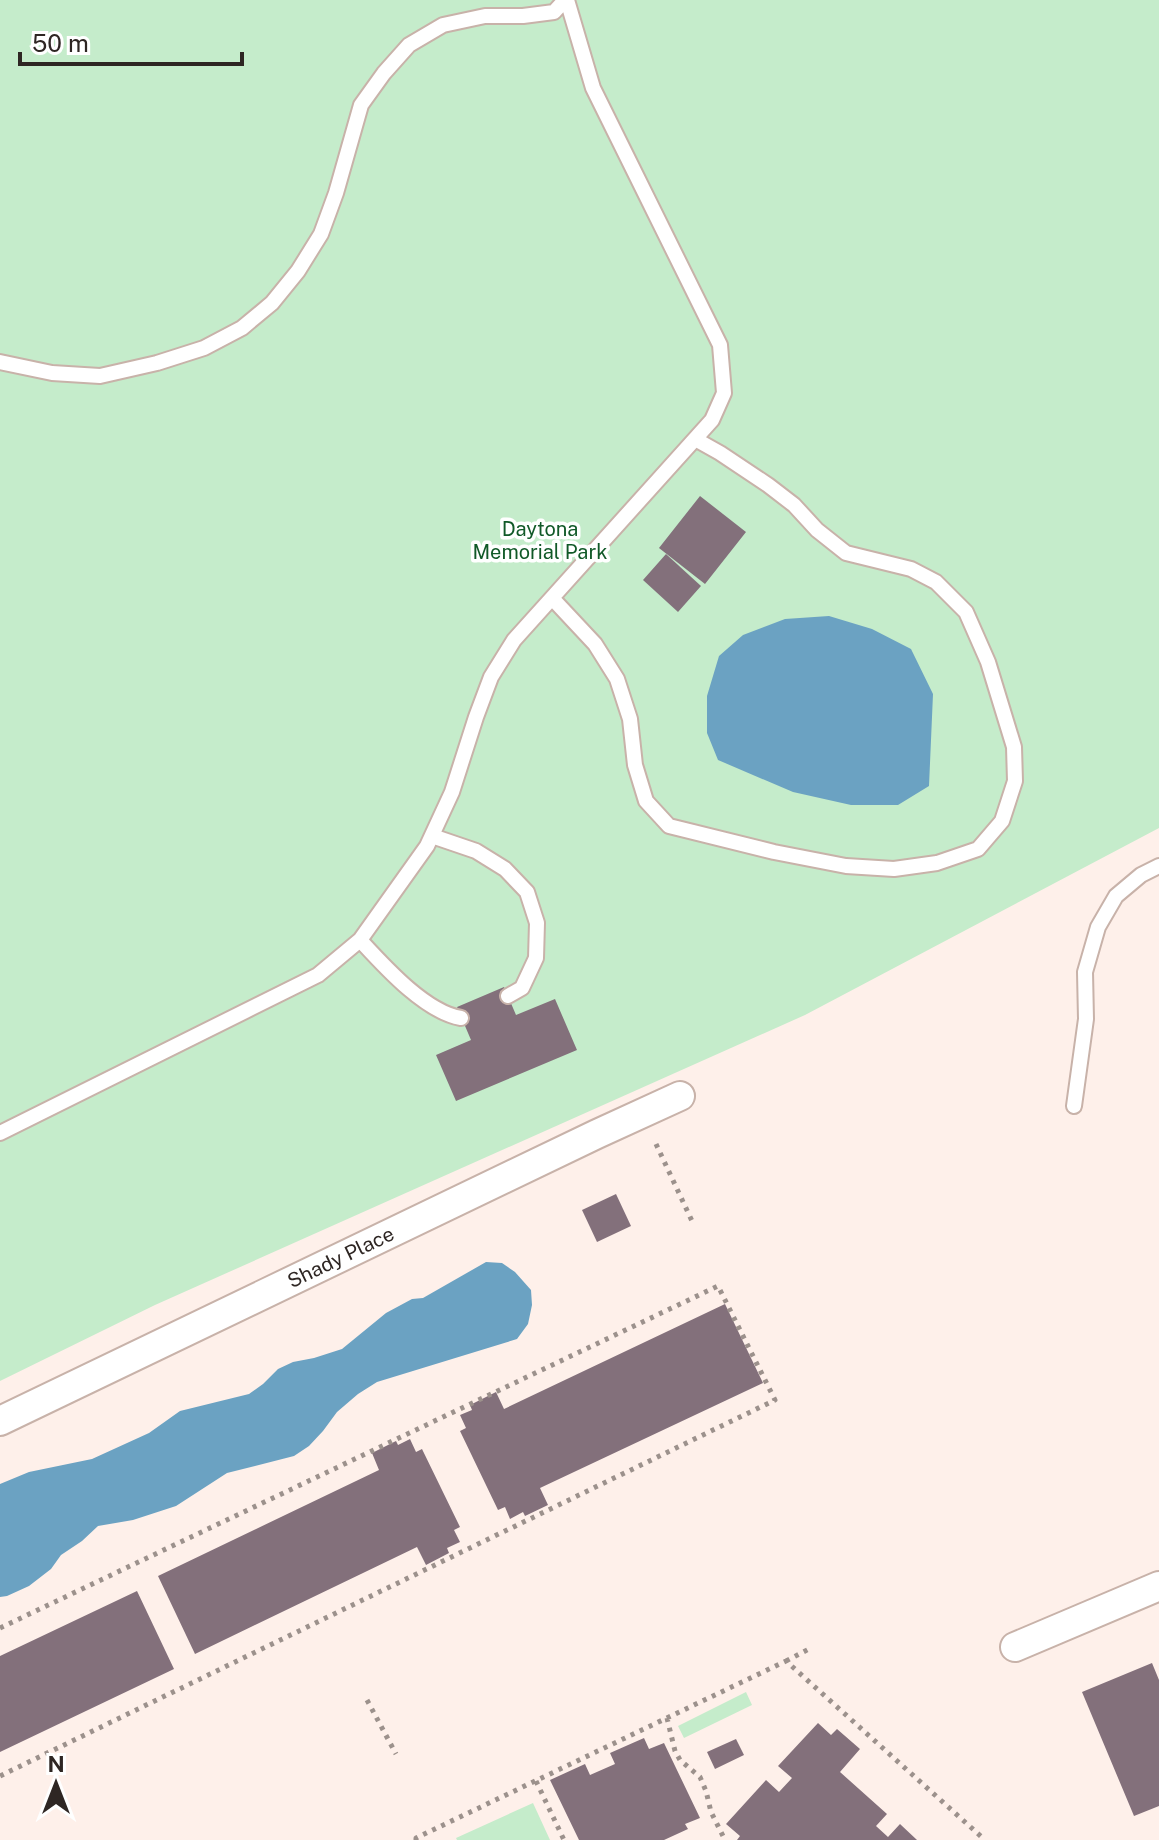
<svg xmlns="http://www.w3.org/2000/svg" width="1159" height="1840" viewBox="0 0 1159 1840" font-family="'Public Sans',sans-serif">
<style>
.green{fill:#c5eccb}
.water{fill:#6ba2c2}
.building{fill:#83707b}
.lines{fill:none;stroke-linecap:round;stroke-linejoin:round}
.service-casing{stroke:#c8b2a9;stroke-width:18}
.minor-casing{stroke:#c8b2a9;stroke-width:32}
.path{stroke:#9c918c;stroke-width:5;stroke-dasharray:4 6;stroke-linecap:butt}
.service{stroke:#fff;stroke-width:14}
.minor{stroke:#fff;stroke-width:28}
.labels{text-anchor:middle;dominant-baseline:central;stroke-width:7;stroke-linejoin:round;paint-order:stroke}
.park-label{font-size:20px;fill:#115928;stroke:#fff}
.street-label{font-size:20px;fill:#2e2623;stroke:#fff}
</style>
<rect width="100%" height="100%" fill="#fef0ea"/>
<path class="green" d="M0 0H1159V828L805 1015 155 1305 0 1381Z
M746 1692 752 1705 684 1738 678 1726Z
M533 1803 550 1840H457L456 1838Z"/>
<path class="water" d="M829 616 872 629 911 649 933 694 929 786 898 805H851L793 792 718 760 707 733V696L719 656 743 635 785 619Z
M486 1262 502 1263 515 1272 531 1290 532 1305 528 1324 517 1339 377 1382 358 1394 337 1412 323 1431 309 1446 294 1456 227 1473 176 1506 133 1520 98 1526 82 1541 61 1555 51 1569 29 1586 7 1596 0 1597V1484L29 1472 92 1459 149 1433 180 1411 249 1394 263 1384 278 1369 293 1362 314 1358 342 1349 386 1313 412 1299 423 1298Z"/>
<path class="building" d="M700 496 746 532 705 584 659 548Z
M666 554 701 586 678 612 643 580Z
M504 987 516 1015 555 999 577 1050 456 1101 436 1055 471 1040 457 1007Z
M616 1194 631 1226 597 1242 582 1210Z
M725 1304 763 1383 540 1488 548 1505 525 1516 523 1512 510 1519 505 1507 498 1510 460 1431 466 1428 460 1415 472 1410 470 1405 496 1392 504 1409Z
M410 1439 416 1452 422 1449 460 1527 454 1530 460 1542 447 1548 449 1553 426 1565 417 1547 195 1654 158 1576 379 1470 372 1453 396 1441 398 1445Z
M137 1591 174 1669 0 1752V1656Z
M1152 1663 1159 1680V1806L1134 1816 1082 1692Z
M818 1723 831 1735 837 1729 860 1749 840 1772 887 1814 876 1826 888 1837 900 1824 917 1840H737L740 1836 726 1824 766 1780 779 1792 792 1778 778 1766Z
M644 1738 649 1749 664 1743 700 1818 685 1824 688 1829 664 1840H579L550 1780 585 1764 590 1775 615 1764 610 1753Z
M736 1739 744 1755 715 1769 707 1752Z"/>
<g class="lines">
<defs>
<path id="service" d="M0 362 52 373 100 376 157 363 204 348 242 328 272 303 298 271 321 234 336 193 361 105 384 73 409 45 443 25 485 16H523L554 12 565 0
M552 598 595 644 617 679 630 719 635 765 646 801 669 826 774 852 846 866 894 869 937 863 978 849 1002 821 1015 781 1014 747 988 662 966 612 936 582 911 569 846 553 817 530 794 505 768 485 720 453 695 439
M432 836 476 851 505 869 527 892 537 923 536 958 522 988 508 996
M360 940C384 966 425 1012 461 1018
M1074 1106 1086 1019 1085 972 1098 927 1116 896 1141 875 1159 866
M0 1133 318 975 360 940 427 846 452 792 476 717 491 677 514 640 712 420 724 393 720 345 593 88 567 0"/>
<g id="minor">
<path id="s1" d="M0 1421 597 1134 680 1096"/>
<path d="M1015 1647 1159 1586"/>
</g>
</defs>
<use href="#service" class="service-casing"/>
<use href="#minor" class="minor-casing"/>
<path class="path" d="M656 1144 692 1221
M0 1628 718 1286 775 1400 0 1776
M786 1661 809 1649
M367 1700 396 1754
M667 1718 675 1751 680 1760 700 1777 706 1791 711 1812 725 1840
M536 1781 564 1840
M416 1840V1838L786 1661 985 1840"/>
<use href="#service" class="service"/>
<use href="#minor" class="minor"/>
</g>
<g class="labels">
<g class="park-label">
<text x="540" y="529">Daytona<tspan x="540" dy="23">Memorial Park</tspan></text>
</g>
<g class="street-label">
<text stroke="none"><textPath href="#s1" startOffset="378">Shady Place</textPath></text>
</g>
</g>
<g transform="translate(56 1784)" stroke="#ffffff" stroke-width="6" paint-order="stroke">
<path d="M0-6L14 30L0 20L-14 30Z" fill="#2e2623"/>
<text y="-12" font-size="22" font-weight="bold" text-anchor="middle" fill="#2e2623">N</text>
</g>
<path d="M20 52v12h222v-12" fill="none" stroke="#2e2623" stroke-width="4"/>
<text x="32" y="52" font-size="24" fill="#2e2623" stroke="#ffffff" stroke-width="6" paint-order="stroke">50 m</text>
</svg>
